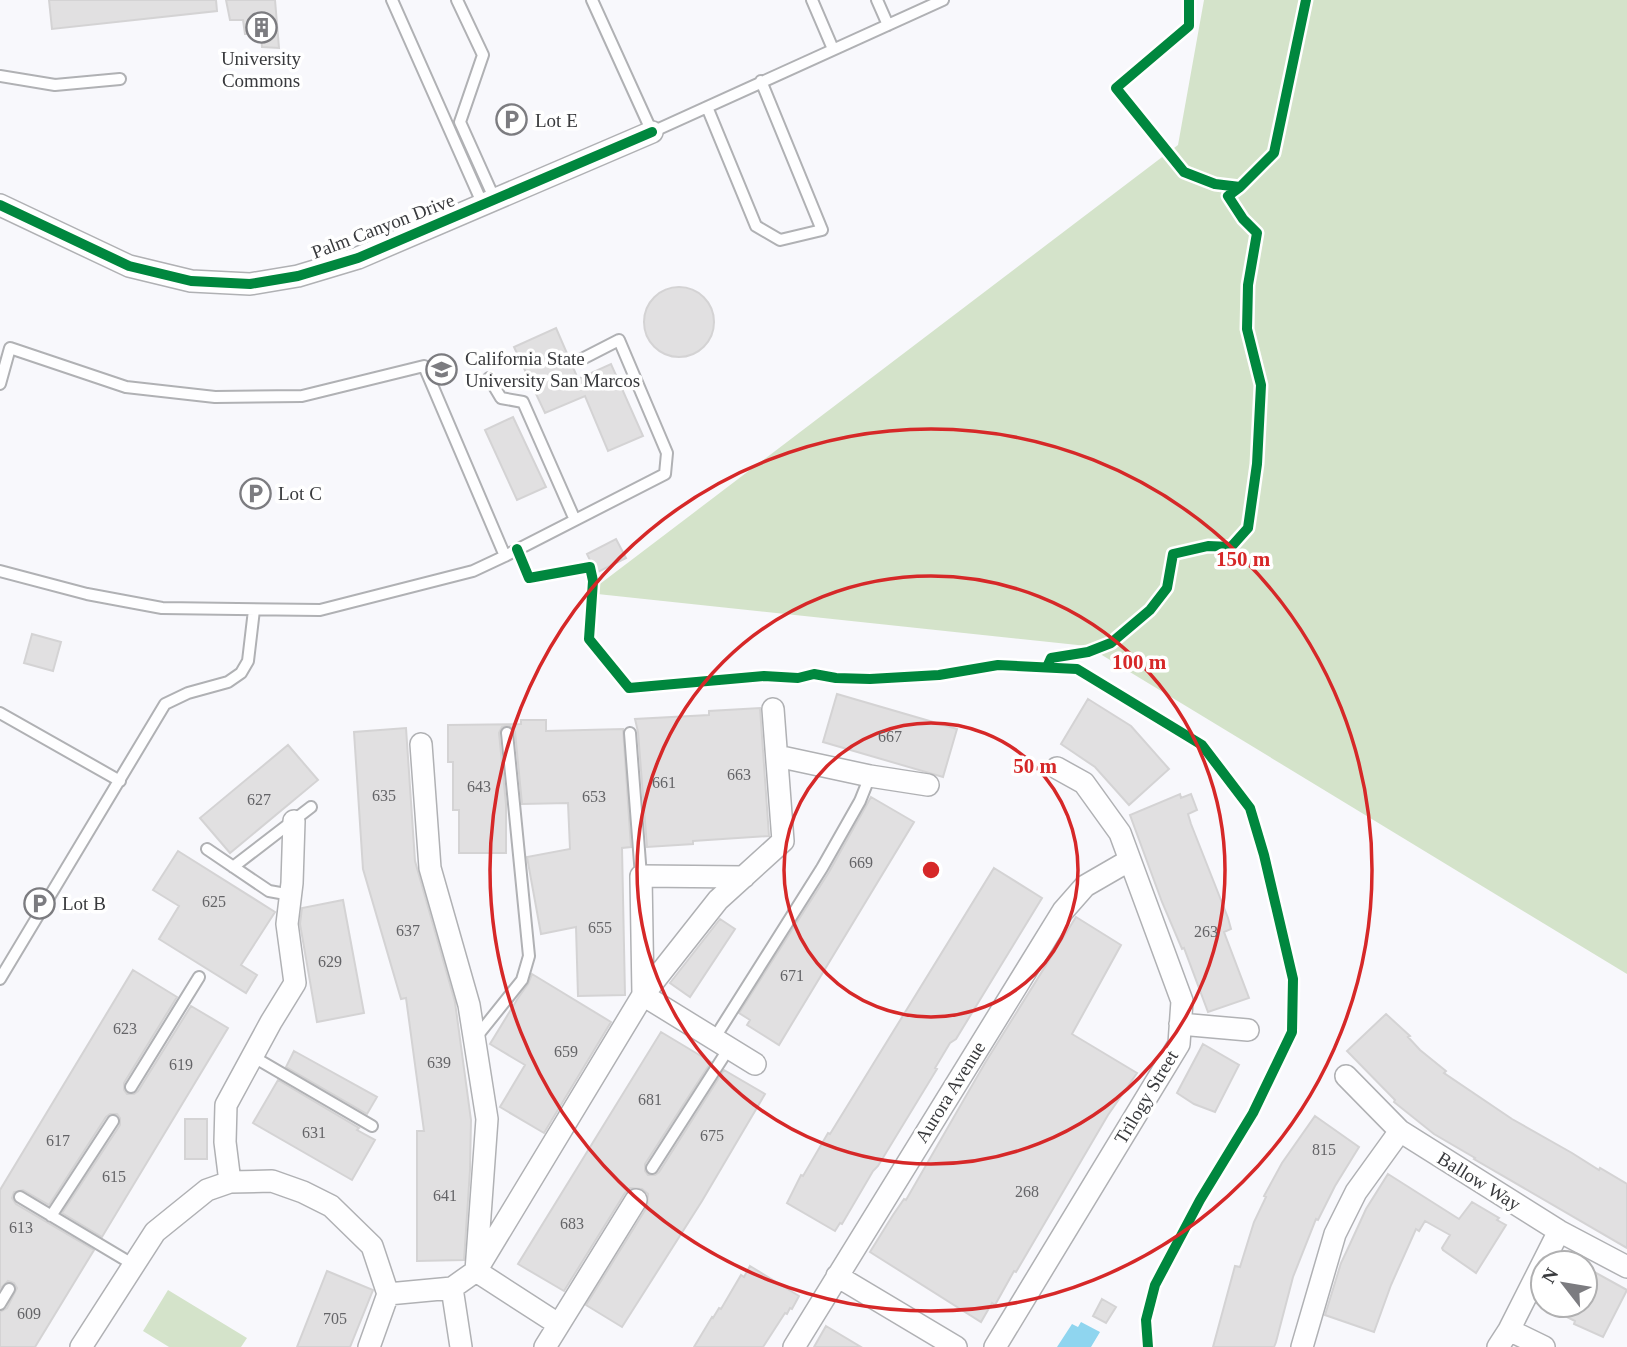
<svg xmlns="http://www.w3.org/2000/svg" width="1627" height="1347" viewBox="0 0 1627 1347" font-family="'Times New Roman',serif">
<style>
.green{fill:#d4e3ca}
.water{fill:#8fd5ef}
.building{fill:#e1e0e1;stroke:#d4d3d4;stroke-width:2}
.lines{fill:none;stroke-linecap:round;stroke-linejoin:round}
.service-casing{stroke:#b0b1b4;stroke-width:14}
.minor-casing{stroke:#b0b1b4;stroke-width:24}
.service{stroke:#fefeff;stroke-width:10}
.minor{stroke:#fefeff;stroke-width:21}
.cycleway-casing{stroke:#fff;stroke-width:15}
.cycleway{stroke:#00873e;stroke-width:10}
.ring{fill:none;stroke:#d62828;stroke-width:3.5}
.labels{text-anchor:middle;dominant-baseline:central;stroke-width:7;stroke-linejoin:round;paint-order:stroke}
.number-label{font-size:16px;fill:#646467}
.poi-label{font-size:19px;fill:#393a3d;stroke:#fff;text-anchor:start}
.street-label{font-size:19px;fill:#393a3d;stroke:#fff}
.centre{fill:#d62828;stroke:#fff;stroke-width:3.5}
.ring-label{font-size:21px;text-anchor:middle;font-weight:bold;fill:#d62828;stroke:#fff;stroke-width:7;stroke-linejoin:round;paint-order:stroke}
</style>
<rect width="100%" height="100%" fill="#f8f8fc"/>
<path class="green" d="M1204 0H1627V974L1087 646 588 593 1178 145Z
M168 1290 247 1338 241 1347H169L143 1331Z"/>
<path class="water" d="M1081 1322 1100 1332 1091 1347H1057L1072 1324 1078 1327Z"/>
<path class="building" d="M49 0H216L217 11 52 29Z
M226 0H275L279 48 262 47 261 34H245L243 20H230Z
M644 322a35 35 0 1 1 70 0a35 35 0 1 1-70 0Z
M556 328 578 379 611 364 643 436 608 451 585 396 545 413 514 347Z
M513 417 546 487 517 500 485 430Z
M616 539 626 558 596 573 587 554Z
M32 634 61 642 53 671 24 663Z
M837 694 957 729 943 777 823 742Z
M1088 699 1131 726 1169 769 1129 805 1095 767 1061 744Z
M760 708 769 836 693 841V844L647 847 638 732 635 719 709 715V711Z
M521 720H546V731L623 729 631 847 622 848 625 995 578 996 576 927 541 934 527 857 570 849 568 803 522 804 515 732 510 726 502 727 499 733 506 804V853H459V810H453V762H448V725L521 724Z
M406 728 415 861 455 1002 471 1120 470 1170 464 1260 417 1261V1131H424L406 998 401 999 363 869 354 732Z
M288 745 318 780 230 853 200 818Z
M1180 794 1181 798 1191 794 1197 810 1188 814 1191 824 1228 918 1231 929 1224 932 1249 998 1208 1012 1184 948 1182 949 1162 902 1130 815Z
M871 797 914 822 779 1045 747 1025 750 1020 739 1013 829 872Z
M178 851 275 912 241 965 257 975 246 993 159 939 179 906 153 890Z
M994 868 1042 898 956 1039 950 1043 935 1068 937 1069 878 1166 873 1171 842 1224 840 1223 835 1231 787 1203 801 1175 803 1176 828 1133 830 1134Z
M343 900 364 1013 317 1022 300 924 302 908Z
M1076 917 1121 945 1072 1034 1137 1073 1108 1115 1016 1272 1014 1271 995 1305 992 1303 981 1322 870 1252 893 1215 904 1199 906 1200 985 1063Z
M720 919 735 929 690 997 670 983Z
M133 970 177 997 124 1083V1090L127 1094H134L138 1091 191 1006 228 1028 102 1237 62 1213 120 1125V1118L117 1114H110L106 1117 49 1205 23 1190 14 1192 12 1198 16 1204 94 1250 35 1347H0V1312L7 1308 17 1288 14 1283 8 1281 0 1289V1190Z
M532 974 611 1022 544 1133 500 1107 525 1065 490 1044 518 998 528 984Z
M1386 1014 1410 1036 1408 1037 1420 1050 1446 1071 1444 1073 1512 1119 1572 1153 1599 1170 1600 1168 1627 1184V1248L1474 1159 1475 1158 1434 1134 1394 1102 1395 1100 1347 1051Z
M661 1032 711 1062 645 1164V1171L648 1175H655L659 1172 724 1070 765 1094 702 1201 622 1327 586 1305 647 1207 648 1194 642 1189 630 1188 625 1193 564 1291 518 1264Z
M1203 1044 1239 1065 1215 1112 1194 1104 1177 1093Z
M294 1051 377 1097 367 1114 286 1067Z
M278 1080 359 1128 357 1130 375 1140 352 1180 253 1123Z
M1315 1116 1359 1147 1335 1186 1318 1220 1316 1219 1293 1277 1276 1342 1274 1347H1213L1235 1266 1240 1267 1254 1222 1266 1197 1264 1196 1282 1163Z
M185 1119H207V1159H185Z
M1388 1174 1459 1219 1472 1202 1499 1218 1497 1220 1506 1225 1476 1273 1443 1250 1442 1248 1450 1235 1425 1221 1419 1231 1416 1229 1391 1285 1374 1332 1325 1315 1341 1263 1350 1244 1366 1209Z
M750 1266 799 1296 792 1309 790 1308 787 1314 785 1313 763 1347H694L712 1317 713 1318 719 1308 721 1309 741 1275 744 1277Z
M1589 1269 1627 1290 1603 1337 1574 1324 1575 1321 1565 1316 1571 1305H1585V1278Z
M327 1271 373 1290 350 1347H297Z
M1102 1299 1116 1307 1106 1323 1093 1316Z
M826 1326 861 1347H814Z"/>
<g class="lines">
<defs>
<path id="service" d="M392 0 483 205
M457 0 483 55 460 122 495 200
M592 0 652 132 943 0
M812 0 833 49
M877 0 888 25
M0 76 55 85 120 79
M707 107 756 226 780 240 822 230 761 81
M489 378 501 398 523 402 575 520
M0 384 10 348 126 387 215 397 302 396 424 366 505 556 473 571 320 610 162 608 87 594 0 571
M505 556 665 474 667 453 619 340 582 359
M0 713 120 781
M630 733 641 876
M207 849 269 891 291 895
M233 867 311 807
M0 979 165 704 188 693 228 682 241 673 248 661 254 610
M714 1039 822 868 860 801 870 776
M474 1040 522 980 529 956 507 733
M252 1056 372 1126
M131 1087 199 977
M652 1168 729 1048
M20 1197 134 1265
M51 1216 113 1121
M0 1304 9 1289"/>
<path id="minor" d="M0 205 129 266 191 281 250 284 298 276 358 258 652 132
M421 744 430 868 469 1005 487 1119 476 1271 558 1324
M777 756 870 776 928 785
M744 877 641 876 643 995 755 1064
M1180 1024 1248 1030
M1346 1076 1400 1131 1559 1231 1627 1267
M230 1182 225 1142 226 1105 271 1022 295 983 287 924 292 883 294 821
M837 1276 956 1347
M452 1288 461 1347
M388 1294 452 1288 476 1271 643 995 718 900 783 841 773 709
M1509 1330 1544 1347
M81 1347 155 1232 207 1190 230 1182 272 1181 303 1192 331 1206 372 1246 388 1294 369 1347
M545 1347 636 1200
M794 1347 1063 911 1085 886 1130 860
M995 1347 1179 1044 1182 1001 1120 833 1084 783 1057 768
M1302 1347 1335 1234 1356 1192 1400 1131
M1498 1347 1509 1330 1559 1231"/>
</defs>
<use href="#service" class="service-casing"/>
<use href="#minor" class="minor-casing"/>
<use href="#service" class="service"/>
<use href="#minor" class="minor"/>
<defs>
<path id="cycleway" d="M1189 0V26L1116 88 1184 172 1215 184 1240 187 1274 153 1306 0
M0 205 129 266 191 281 250 284 298 276 358 258 652 132
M517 549 529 578 590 567 593 581 589 639 629 688 764 676 798 678 814 674 836 678 870 679 939 675 998 665 1077 669 1202 745 1250 808 1264 855 1293 979 1292 1032 1253 1113 1200 1200 1155 1285 1146 1320 1148 1347
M1047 667 1051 658 1088 652 1111 643 1150 610 1167 588 1173 554 1208 546 1231 547 1248 528 1257 464 1261 385 1247 329 1248 285 1257 233 1243 219 1228 196 1240 187"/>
</defs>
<use href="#cycleway" class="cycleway-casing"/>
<use href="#cycleway" class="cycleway"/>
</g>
<g class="ring">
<circle cx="931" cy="870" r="147"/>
<circle cx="931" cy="870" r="294"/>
<circle cx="931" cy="870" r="441"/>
</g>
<defs>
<symbol id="building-ring" viewBox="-11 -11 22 22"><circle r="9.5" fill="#fff" stroke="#7c7c80" stroke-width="1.5"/><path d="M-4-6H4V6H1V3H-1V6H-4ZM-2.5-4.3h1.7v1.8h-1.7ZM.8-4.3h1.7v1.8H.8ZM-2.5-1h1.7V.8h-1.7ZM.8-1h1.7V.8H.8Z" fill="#7c7c80"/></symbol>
<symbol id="parking-ring" viewBox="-11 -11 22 22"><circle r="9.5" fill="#fff" stroke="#7c7c80" stroke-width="1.5"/><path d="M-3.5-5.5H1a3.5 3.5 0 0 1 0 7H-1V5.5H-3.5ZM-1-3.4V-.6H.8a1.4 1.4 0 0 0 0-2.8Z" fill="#7c7c80"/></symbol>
<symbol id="university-ring" viewBox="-11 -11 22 22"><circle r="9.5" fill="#fff" stroke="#7c7c80" stroke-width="1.5"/><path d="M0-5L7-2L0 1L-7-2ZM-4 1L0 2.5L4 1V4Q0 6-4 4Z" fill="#7c7c80"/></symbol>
</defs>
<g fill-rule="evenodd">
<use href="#building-ring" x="244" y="10" width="35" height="35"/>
<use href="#parking-ring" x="494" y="102" width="35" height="35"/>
<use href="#university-ring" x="424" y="352" width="35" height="35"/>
<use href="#parking-ring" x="238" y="476" width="35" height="35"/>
<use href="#parking-ring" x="22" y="886" width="35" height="35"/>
</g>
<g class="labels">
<g class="number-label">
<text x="890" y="736">667</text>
<text x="739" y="774">663</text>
<text x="664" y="782">661</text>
<text x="479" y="786">643</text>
<text x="384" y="795">635</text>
<text x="594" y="796">653</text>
<text x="259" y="799">627</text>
<text x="861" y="862">669</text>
<text x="214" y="901">625</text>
<text x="600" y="927">655</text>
<text x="408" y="930">637</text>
<text x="1206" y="931">263</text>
<text x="330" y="961">629</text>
<text x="792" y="975">671</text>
<text x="125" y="1028">623</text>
<text x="566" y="1051">659</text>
<text x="439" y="1062">639</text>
<text x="181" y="1064">619</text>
<text x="650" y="1099">681</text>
<text x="314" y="1132">631</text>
<text x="712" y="1135">675</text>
<text x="58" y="1140">617</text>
<text x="1324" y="1149">815</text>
<text x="114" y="1176">615</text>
<text x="1027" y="1191">268</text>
<text x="445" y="1195">641</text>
<text x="572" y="1223">683</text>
<text x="21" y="1227">613</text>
<text x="29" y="1313">609</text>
<text x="335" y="1318">705</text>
</g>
<g class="poi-label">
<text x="261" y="58" text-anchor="middle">University<tspan x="261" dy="22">Commons</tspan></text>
<text x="535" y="120">Lot E</text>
<text x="465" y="358">California State<tspan x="465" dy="22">University San Marcos</tspan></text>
<text x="278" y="493">Lot C</text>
<text x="62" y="903">Lot B</text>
</g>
<g class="street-label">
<text transform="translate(383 226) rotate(-21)">Palm Canyon Drive</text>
<text transform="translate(950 1092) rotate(-58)">Aurora Avenue</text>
<text transform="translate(1146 1097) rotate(-59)">Trilogy Street</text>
<text transform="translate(1479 1181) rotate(32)">Ballow Way</text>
</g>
</g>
<circle cx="931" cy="870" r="10" class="centre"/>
<g class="ring-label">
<text x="1243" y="566">150 m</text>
<text x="1139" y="669">100 m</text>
<text x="1035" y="773">50 m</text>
</g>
<g transform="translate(1564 1284) rotate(301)"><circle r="33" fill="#ffffff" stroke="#b0b0b1" stroke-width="2"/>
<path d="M0-5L12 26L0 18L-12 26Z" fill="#7c7c80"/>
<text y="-10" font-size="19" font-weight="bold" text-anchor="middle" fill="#393a3d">N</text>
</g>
</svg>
